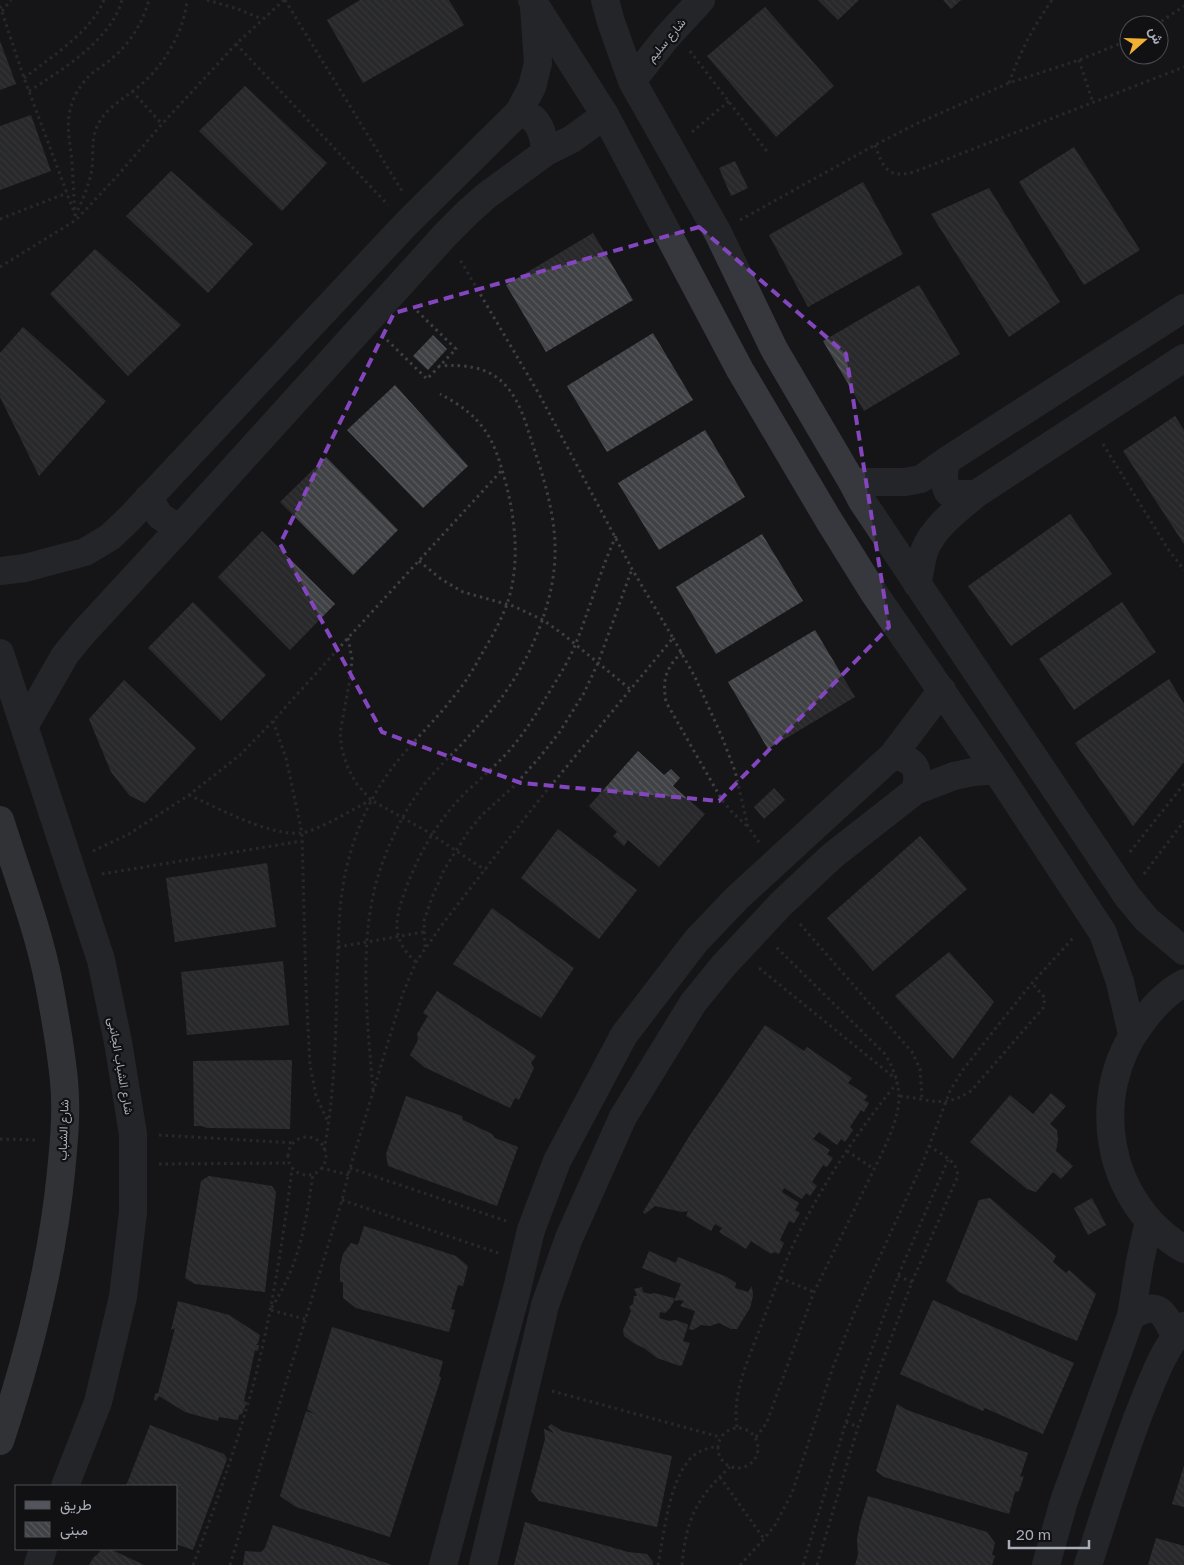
<svg xmlns="http://www.w3.org/2000/svg" width="1184" height="1565" viewBox="0 0 1184 1565" font-family="'Golos Text',Vazirmatn,sans-serif">
<style>
.building{fill:url(#building-back-hatch)}
.lines{fill:none;stroke-linecap:round;stroke-linejoin:round}
.path{stroke:#3d3f44;stroke-width:3;stroke-dasharray:2.5 4;stroke-linecap:butt}
.minor{stroke:#37383d;stroke-width:28}
.major{stroke:#53555c;stroke-width:28}
.marked{fill:none;stroke:#8446be;stroke-width:4;stroke-dasharray:10 6;stroke-linejoin:round}
.labels{text-anchor:middle;dominant-baseline:central;stroke-width:4.5;stroke-linejoin:round;paint-order:stroke}
.street-label{font-size:12px;fill:#a8adb8;stroke:#111113}
</style>
<defs>
<pattern id="building-back-hatch" width="6" height="6" patternUnits="userSpaceOnUse" patternTransform="scale(1.25)"><rect width="6" height="6" fill="#404145"/><path d="M-1 5l2 2M0 0l6 6M5-1l2 2" fill="none" stroke="#595a5e"/></pattern>
</defs>
<rect width="100%" height="100%" fill="#161618"/>
<path class="building" d="M360 0H449L464 25 363 83 327 20Z
M818 0H859L838 20Z
M943 0H961L951 9Z
M765 7 834 86 776 137 707 56Z
M0 41 16 84 0 90Z
M245 86 327 163 282 211 199 131Z
M31 115 51 171 0 190V126Z
M1074 147 1140 250 1084 285 1019 182Z
M735 161 748 188 731 196 719 168Z
M171 171 253 244 208 293 126 216Z
M863 182 903 254 808 307 769 235Z
M989 188 1060 302 1009 337 931 214Z
M593 233 633 300 546 352 506 285Z
M95 249 181 325 128 376 50 294Z
M919 285 960 354 864 411 823 341Z
M23 327 106 401 39 476 0 397V353Z
M653 333 693 400 607 452 567 386Z
M433 335 447 349 428 370 413 356Z
M395 385 468 466 423 508 347 430Z
M1175 416 1184 430V544L1123 451Z
M705 430 745 497 659 550 618 483Z
M326 457 398 530 353 575 280 502Z
M1070 514 1112 574 1011 646 968 586Z
M262 531 335 604 290 650 218 577Z
M762 534 803 601 716 654 676 587Z
M193 602 266 675 221 721 148 648Z
M1122 602 1156 652 1074 710 1039 659Z
M815 630 855 697 768 749 728 682Z
M1169 679 1184 704V762L1133 826 1075 743Z
M124 680 196 748 145 803 130 796 111 772 89 719Z
M638 751 664 775 671 769 680 778 673 786 705 814 659 867 628 840 624 846 613 836 617 832 589 806Z
M774 788 785 800 764 819 754 807Z
M558 829 637 890 599 939 521 878Z
M920 836 967 889 873 971 827 918Z
M267 863 276 927 175 942 166 878Z
M492 908 574 968 541 1018 453 964Z
M949 952 994 1002 953 1059 895 996Z
M283 961 289 1025 187 1035 181 972Z
M437 991 536 1056 531 1063 534 1068 519 1100 515 1098 510 1108 424 1067 410 1055 418 1040 417 1034 428 1016 423 1013Z
M765 1025 804 1051 807 1047 852 1078 848 1083 868 1096 864 1100 869 1103 864 1112 861 1110 850 1127 853 1130 845 1142 841 1139 837 1145 819 1132 813 1139 830 1150 827 1154 833 1158 827 1167 823 1165 812 1182 817 1186 810 1196 806 1193 802 1199 784 1188 782 1192 799 1203 795 1210 800 1213 794 1223 789 1221 780 1240 784 1243 779 1254 774 1252 771 1254 751 1241 746 1249 719 1232 722 1228 715 1224 711 1231 686 1216 688 1211 682 1212 655 1206 645 1214 643 1212 690 1135Z
M292 1060 290 1129 207 1128 202 1126H194L193 1061Z
M1051 1093 1066 1106 1050 1124 1057 1130 1058 1140 1056 1151 1073 1166 1061 1179 1053 1172 1036 1192 1027 1189 970 1142 1010 1095 1033 1114Z
M406 1096 462 1116 463 1120 492 1134 495 1138 518 1147 497 1206 388 1166 386 1154Z
M209 1176 272 1186 276 1192 265 1292 195 1284 185 1278 201 1181Z
M990 1198 1056 1256 1053 1262 1066 1273 1069 1270 1096 1294 1077 1341 959 1292 946 1281 979 1200Z
M1092 1198 1106 1225 1088 1235 1074 1208Z
M364 1226 456 1256 468 1266 463 1286 458 1285 451 1309 455 1310 449 1332 356 1308 343 1298V1282H340V1266L343 1254 351 1243 358 1245Z
M649 1251 676 1263 678 1257 727 1277 736 1283 735 1288 748 1292 752 1286 753 1296 750 1308 737 1329H731L719 1323 710 1326 701 1325 693 1330 689 1329 695 1311 680 1306 684 1301 679 1300 674 1301 681 1284 642 1268Z
M642 1287 643 1292 650 1294 654 1293 674 1298V1301L670 1308 665 1313 660 1312 659 1318 669 1321 675 1320 687 1324 688 1326 683 1341 690 1343 682 1365 680 1366 657 1358 644 1348 635 1344 624 1336 623 1330 631 1311 629 1307 633 1304 634 1296H637L634 1289Z
M933 1300 1074 1363 1043 1434 985 1408 983 1411 900 1374Z
M178 1301 229 1315 260 1335 258 1343 256 1345H259L258 1351 255 1350 244 1401 247 1402 242 1414 239 1415 238 1420 219 1417 218 1421 199 1416 185 1412 159 1396 156 1401 154 1399 155 1394 158 1393 175 1328 171 1330Z
M332 1327 443 1361 439 1376 441 1378 390 1537 296 1507 280 1496 306 1411 314 1414 307 1409Z
M897 1404 907 1410 1028 1453 1020 1477 1024 1476 1019 1491 1015 1492 1009 1514 884 1477 876 1471Z
M551 1424 562 1431 672 1456 657 1527 539 1501 531 1491 545 1439 544 1429 554 1433 548 1427Z
M150 1425 224 1454 227 1459 193 1550 176 1544V1486H126Z
M1184 1466V1507L1172 1504Z
M868 1496 987 1532 995 1543 992 1555 995 1556 992 1565H855L858 1555 857 1539 860 1523Z
M525 1522 628 1552 647 1554 653 1562V1565H514Z
M273 1525 392 1565H243L245 1551 261 1552 265 1548Z
M1156 1538 1184 1546V1565H1148Z
M101 1549H110L144 1565H89L94 1557 98 1554Z"/>
<g class="lines">
<path class="path" d="M207 0 238 9 262 19
M285 0 402 191
M0 6 24 78 74 212
M2 11 11 0
M1156 25 1184 6
M236 44 388 205
M690 51 769 154
M1079 60 1093 103
M24 78C51 57 91 32 104 0
M1009 83C1021 50 1032 29 1052 0
M29 91C62 70 111 40 122 0
M132 91 162 124
M692 132 729 101
M875 145C883 168 888 179 914 172L1184 67
M75 216C82 201 89 186 92 169 94 152 90 137 100 121 111 103 131 95 146 80 167 60 184 30 187 0
M75 216C74 198 73 180 72 162 70 139 64 121 74 98 79 87 87 76 98 69 102 66 107 63 110 60 130 44 142 24 149 0
M0 219 67 193
M740 220 875 145 918 123 1009 83 1079 60 1129 40
M0 267 76 220 119 174 162 124 236 44 284 0
M387 340 427 379 456 349 414 308
M1103 444 1168 549 1184 570
M419 561 441 579 463 592 513 606 543 620 564 635 630 689
M348 638 352 659 350 679 340 733 342 750 348 768 356 783 371 800 428 832 485 870
M673 638 695 677 722 737 735 771 748 827 759 842
M682 652C666 668 662 679 666 702L722 800 731 811 748 827
M273 721 286 758 302 833 306 989 310 1065 316 1096 329 1124
M189 795C218 808 269 836 301 833 318 831 355 808 371 800
M93 851 129 834 189 795 240 755 273 721 348 638 502 470
M1130 852 1184 784
M102 874 302 841
M1144 874 1184 821
M800 924 912 1052 920 1069 922 1099
M338 947 424 932
M425 947 424 921 431 900 444 870 468 832 482 815 514 786 539 758 559 733 584 693 598 663 632 569
M416 962C392 941 394 921 404 894 417 856 436 823 464 794 479 780 494 767 508 752 522 736 534 718 545 699 556 681 568 663 576 643 590 608 600 571 616 536
M759 968 896 1079
M373 1090C367 1017 357 933 382 864 394 831 410 799 434 773 445 760 458 749 469 736 479 725 490 713 499 701 531 659 557 598 555 545 554 506 540 467 528 430 513 381 492 362 439 366
M900 1096C930 1099 943 1109 971 1091L1043 1008 1045 998 1032 983
M159 1135 294 1143
M288 1156a19 19 0 1 1 38 0a19 19 0 1 1-38 0Z
M0 1139 37 1140
M324 1150C335 1092 336 1033 337 975 339 937 338 898 348 862 355 833 368 803 385 778 405 748 433 724 455 695 465 683 473 670 480 657 490 640 500 623 507 604 520 567 516 522 506 484 494 438 484 417 440 394
M847 1151 874 1169
M159 1164 289 1163
M321 1168 349 1175
M350 1168 506 1221
M342 1200 498 1253
M898 1276 912 1282
M780 1278 814 1292
M305 1319 270 1310C299 1266 306 1225 313 1173
M552 1391 720 1437
M846 1422 858 1427
M737 1427C732 1392 748 1361 760 1328 771 1300 781 1271 794 1243 821 1186 857 1132 897 1083
M718 1448a20 20 0 1 1 40 0a20 20 0 1 1-40 0Z
M756 1437 763 1428 767 1422 814 1292 884 1149C900 1112 907 1091 885 1054L776 947
M720 1477 764 1539
M193 1565C216 1505 237 1444 254 1382 272 1312 283 1240 292 1169
M230 1565 342 1200 350 1168 403 993 416 962 444 922 539 800 673 638 632 569 539 394 459 258
M658 1565C664 1534 669 1478 693 1456 700 1450 709 1448 718 1446
M682 1565C686 1520 696 1498 730 1467
M740 1565 764 1539 775 1525 792 1493 833 1367 855 1311 923 1162 950 1091 962 1071 995 1029 1032 983 1073 938
M803 1565 846 1422 898 1276 948 1160
M817 1565 858 1427 912 1282 957 1178C961 1162 940 1154 929 1146"/>
<path class="minor" d="M532 0 605 115 740 370 828 519 874 593 996 770 1103 933 1120 982 1132 1034
M605 0 611 22 632 81 718 233 774 349 852 482 862 501 1127 896 1147 920 1184 951
M632 81 666 38 701 0
M519 112C540 116 543 134 546 152
M946 461C944 472 942 481 948 492L955 494H976
M852 482H905L921 479 946 461 1184 308
M148 498 160 516 179 529
M0 571 25 568 85 552 110 537 129 519 406 224 519 112 532 87 538 63 534 7
M917 584C920 573 921 560 925 549 935 526 957 510 976 494L1184 358
M0 653 101 960 118 1042 133 1134V1212L123 1297 98 1402 65 1486
M25 725 65 655 83 633 179 529 446 234 467 213 486 196 546 152 572 139 605 115
M893 755C915 760 921 769 915 791
M1184 983C1167 992 1153 1007 1142 1022 1087 1093 1105 1203 1184 1249
M1131 1316C1159 1300 1163 1311 1175 1336
M38 1565 43 1549
M443 1565 516 1293 531 1230 557 1161 624 1035 696 941 737 898 893 755 942 690
M483 1565 545 1305 569 1238 623 1117 693 1003 724 965 781 904 832 856 915 791 954 776 973 772 996 770
M1046 1565 1064 1501 1131 1316 1140 1261 1149 1221
M1088 1565C1107 1508 1123 1451 1146 1396 1156 1371 1166 1346 1184 1326"/>
<path class="major" d="M0 820C17 874 38 928 49 984 55 1016 61 1049 64 1081 67 1111 64 1142 61 1172 52 1264 29 1354 0 1441"/>
</g>
<path d="M0 0H1184V1565H0ZM699 227 846 354 889 627 719 801 521 783 382 732 280 544 394 313Z" fill="#161618" fill-opacity=".55" fill-rule="evenodd"/>
<path class="marked" d="M699 227 846 354 889 627 719 801 521 783 382 732 280 544 394 313Z"/>
<g class="labels">
<g class="street-label">
<text transform="translate(666 40) rotate(-50)">شارع سليم</text>
<text transform="translate(121 1066) rotate(80)">شارع الشباب الجانبى</text>
<text transform="translate(63 1130) rotate(-88)">شارع الشباب</text>
</g>
</g>
<rect x="15" y="1485" width="162" height="65" fill="#111113" stroke="#4d4f55"/>
<rect x="25" y="1501" width="25" height="8" fill="#53555c" stroke="#4d4f55"/>
<text x="60" y="1510" font-size="15" fill="#a8adb8">طريق</text>
<rect x="25" y="1522" width="25" height="15" fill="url(#building-back-hatch)" stroke="#4d4f55"/>
<text x="60" y="1535" font-size="15" fill="#a8adb8">مبنى</text>
<g transform="translate(1144 40) rotate(70)"><circle r="24" fill="#111113" stroke="#4d4f55"/>
<path d="M0-4L9 19L0 12L-9 19Z" fill="#f2b134"/>
<text y="-8" font-size="14" font-weight="bold" text-anchor="middle" fill="#a8adb8">ش</text>
</g>
<path d="M1009 1540v8h80v-8" fill="none" stroke="#a8adb8" stroke-width="2.5"/>
<text x="1016" y="1540" font-size="15" fill="#a8adb8" stroke="#111113" stroke-width="4" paint-order="stroke">20 m</text>
</svg>
